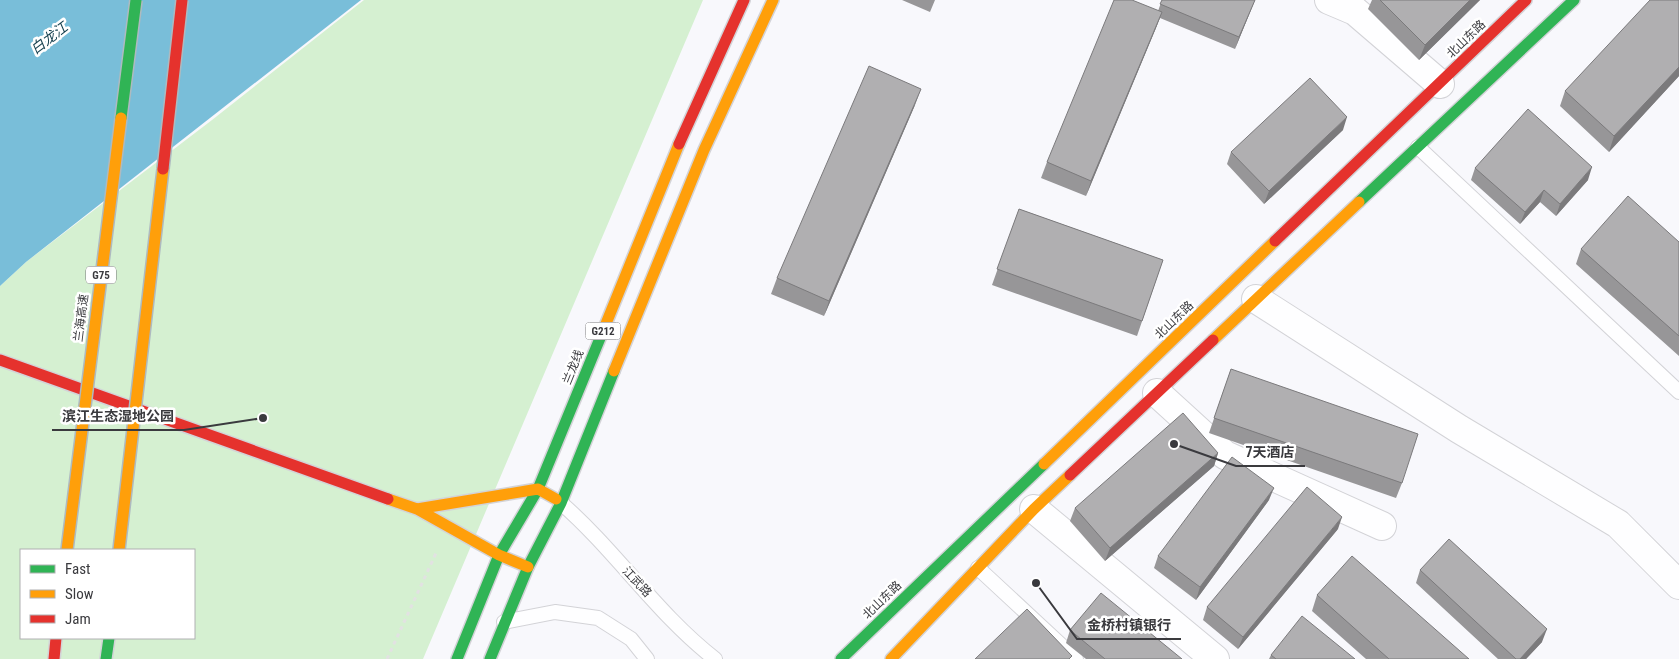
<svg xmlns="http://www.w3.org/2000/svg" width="1679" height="659" viewBox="0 0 1679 659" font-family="'Roboto Condensed','Noto Sans SC',sans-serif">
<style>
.green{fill:#d5f0d1;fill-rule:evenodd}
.water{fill:#79bed9}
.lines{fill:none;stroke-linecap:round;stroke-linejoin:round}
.lane-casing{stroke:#d3d3d7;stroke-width:16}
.street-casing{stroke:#d3d3d7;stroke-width:30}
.fast-casing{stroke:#d3d3d7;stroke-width:14}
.slow-casing{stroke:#d3d3d7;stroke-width:14}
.jam-casing{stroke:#d3d3d7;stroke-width:14}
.path{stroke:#e2e2e2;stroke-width:3;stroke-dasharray:4 4;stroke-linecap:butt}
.lane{stroke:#fefeff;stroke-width:14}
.street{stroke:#fefeff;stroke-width:28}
.fast{stroke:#30b455;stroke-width:11}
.slow{stroke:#ff9f0a;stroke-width:11}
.jam{stroke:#e5322d;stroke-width:11}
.fast-bridge-casing{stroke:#aebac0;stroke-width:14;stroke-linecap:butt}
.slow-bridge-casing{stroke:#aebac0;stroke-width:14;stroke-linecap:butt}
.jam-bridge-casing{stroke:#aebac0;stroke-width:14;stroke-linecap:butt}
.fast-bridge{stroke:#30b455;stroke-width:11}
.slow-bridge{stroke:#ff9f0a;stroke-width:11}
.jam-bridge{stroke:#e5322d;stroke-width:11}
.wall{fill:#979698}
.shaded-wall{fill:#7b7a7c}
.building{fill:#b0afb1;stroke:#7b7a7c}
.labels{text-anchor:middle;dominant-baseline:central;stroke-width:5;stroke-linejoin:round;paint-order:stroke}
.shield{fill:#fff;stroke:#757578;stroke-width:1}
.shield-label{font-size:11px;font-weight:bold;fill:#3a3a3e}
.street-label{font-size:12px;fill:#3a3a3e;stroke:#fff}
.water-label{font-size:14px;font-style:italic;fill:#113d4c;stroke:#fff}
.leader{fill:none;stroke:#3a3a3e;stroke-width:2}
.callout-dot{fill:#3a3a3e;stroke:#fff;stroke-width:2}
.callout-label{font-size:14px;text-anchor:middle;font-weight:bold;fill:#3a3a3e;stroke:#fff;stroke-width:5;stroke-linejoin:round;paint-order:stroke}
</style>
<rect width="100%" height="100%" fill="#f8f8fc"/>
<path class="green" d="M364 0H703L423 659H0V286L26 262 212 120ZM21 550H194V638H21Z"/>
<path class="water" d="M0 0H361L26 262 0 286Z"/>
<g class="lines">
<defs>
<path id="lane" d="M1418 147 1679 392
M561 503C616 551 657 614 715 659
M978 568 1076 659
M504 622 555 612 598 618 631 639 647 659"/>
<path id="street" d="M1329 0 1355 11 1440 84
M1256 299 1459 429 1618 524 1679 585
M1157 393 1225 455 1382 526
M1034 509 1215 659"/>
<path id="fast" d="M1359 202 1574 0
M106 659 109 638
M457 659 499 555 538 489 603 331
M490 659 528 567 561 503 614 371
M841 659 1044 464"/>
<path id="slow" d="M603 331 679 144
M1213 340 1359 202
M614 371 704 150 773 0
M1044 464 1275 241
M388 499 417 509 499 555 528 567
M417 509 538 489 556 499
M891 659 1034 509 1070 475"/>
<path id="jam" d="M679 144 744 0
M1275 241 1526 0
M0 360 388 499
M1070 475 1213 340
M54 659 56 638"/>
</defs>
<use href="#lane" class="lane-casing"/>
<use href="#street" class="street-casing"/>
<use href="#fast" class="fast-casing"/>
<use href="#slow" class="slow-casing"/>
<use href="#jam" class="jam-casing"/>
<path class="path" d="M387 659 437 551"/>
<use href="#lane" class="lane"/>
<use href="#street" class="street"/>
<use href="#fast" class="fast"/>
<use href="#slow" class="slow"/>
<use href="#jam" class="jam"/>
<defs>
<path id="fast-bridge" d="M121 118 136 0"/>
<path id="slow-bridge" d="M67 550 121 118
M119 550 163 169"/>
<path id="jam-bridge" d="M163 169 182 0"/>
</defs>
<use href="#fast-bridge" class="fast-bridge-casing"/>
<use href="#slow-bridge" class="slow-bridge-casing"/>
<use href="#jam-bridge" class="jam-bridge-casing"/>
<use href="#fast-bridge" class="fast-bridge"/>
<use href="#slow-bridge" class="slow-bridge"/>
<use href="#jam-bridge" class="jam-bridge"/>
</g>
<path class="wall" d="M902 0H935L930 12Z
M1162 0H1255L1235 49 1160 18 1086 196 1041 178 1047 162 1158 11Z
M1372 0H1480L1419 60 1368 9Z
M1679 0V76L1609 152 1560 106 1565 91Z
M915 105 824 316 771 294 777 278Z
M1343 130 1264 204 1227 164 1231 152Z
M1475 168 1588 180 1556 216 1540 202 1520 224 1471 180Z
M1019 209 1163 260 1137 336 992 285Z
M1679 242V356L1576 264 1581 249Z
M1231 369 1402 483 1396 498 1209 433Z
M1218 453 1214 466 1105 561 1070 521 1075 508Z
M1269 500 1196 600 1154 568 1158 556Z
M1338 529 1238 649 1203 620 1207 607Z
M1420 570 1542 642 1526 659H1498L1416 583Z
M1317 595 1469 659H1366L1312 611Z
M1070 630 1182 659H1086L1066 643Z
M1271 655 1355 659H1269Z"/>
<path class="shaded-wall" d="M1255 0 1235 49 1239 37Z
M1470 0H1480L1419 60 1425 45Z
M1162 12 1156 28 1086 196 1091 181Z
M1679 67V76L1609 152 1614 136Z
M921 89 915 105 824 316 829 301Z
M1347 117 1343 130 1264 204 1269 191Z
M1592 167 1588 180 1556 216 1560 204Z
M1544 190 1540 202 1520 224 1525 212Z
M1218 453 1214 466 1105 561 1110 548Z
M1274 488 1269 500 1196 600 1200 587Z
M1342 517 1338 529 1238 649 1243 637Z
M1547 629 1542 642 1526 659H1520Z"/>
<path class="building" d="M1114 0H1132L1162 12 1091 181 1047 162Z
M1162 0H1255L1239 37 1160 4Z
M1380 0H1470L1425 45Z
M1650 0H1679V67L1614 136 1565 91Z
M869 66 921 89 829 301 777 278Z
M1310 78 1347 117 1269 191 1231 152Z
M1528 109 1592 167 1560 204 1544 190 1525 212 1475 168Z
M1628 196 1679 242V336L1581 249Z
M1019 209 1163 260 1142 321 997 269Z
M1231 369 1418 434 1402 483 1214 418Z
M1183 413 1218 453 1110 548 1075 508Z
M1232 457 1274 488 1200 587 1158 556Z
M1307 487 1342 517 1243 637 1207 607Z
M1449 539 1547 629 1520 659H1516L1420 570Z
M1352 556 1469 659H1389L1317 595Z
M1101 593 1182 659H1105L1070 630Z
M1027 609 1072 656 1069 659H975Z
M1302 616 1355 659H1276L1271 655Z"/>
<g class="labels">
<g class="shield">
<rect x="86" y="266.5" width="30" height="17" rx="4"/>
<rect x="585.5" y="322.5" width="35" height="17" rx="4"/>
</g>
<g class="shield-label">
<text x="101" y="275">G75</text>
<text x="603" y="331">G212</text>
</g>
<g class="street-label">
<text transform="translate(1466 39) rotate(-44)">北山东路</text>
<text transform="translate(81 318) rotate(-83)">兰海高速</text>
<text transform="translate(1174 320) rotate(-44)">北山东路</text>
<text transform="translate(573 367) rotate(-68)">兰龙线</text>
<text transform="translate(637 582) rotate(47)">江武路</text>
<text transform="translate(882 600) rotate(-44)">北山东路</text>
</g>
<g class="water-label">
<text transform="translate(49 38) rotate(-37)">白龙江</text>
</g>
</g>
<path class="leader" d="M263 418L184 430H52M1174 444L1236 466H1305M1036 583L1077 639H1181"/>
<g class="callout-dot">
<circle cx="263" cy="418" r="5"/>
<circle cx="1174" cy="444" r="5"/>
<circle cx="1036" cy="583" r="5"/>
</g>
<g class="callout-label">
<text x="118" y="421">滨江生态湿地公园</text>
<text x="1270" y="457">7天酒店</text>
<text x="1129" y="630">金桥村镇银行</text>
</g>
<rect x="20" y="549" width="175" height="90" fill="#ffffff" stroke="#b0b0b2"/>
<rect x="30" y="565" width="25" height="8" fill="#30b455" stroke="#b0b0b2"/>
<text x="65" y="574" font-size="15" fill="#3a3a3e">Fast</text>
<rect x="30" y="590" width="25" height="8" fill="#ff9f0a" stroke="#b0b0b2"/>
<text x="65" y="599" font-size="15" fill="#3a3a3e">Slow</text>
<rect x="30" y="615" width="25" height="8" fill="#e5322d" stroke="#b0b0b2"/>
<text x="65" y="624" font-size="15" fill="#3a3a3e">Jam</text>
</svg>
